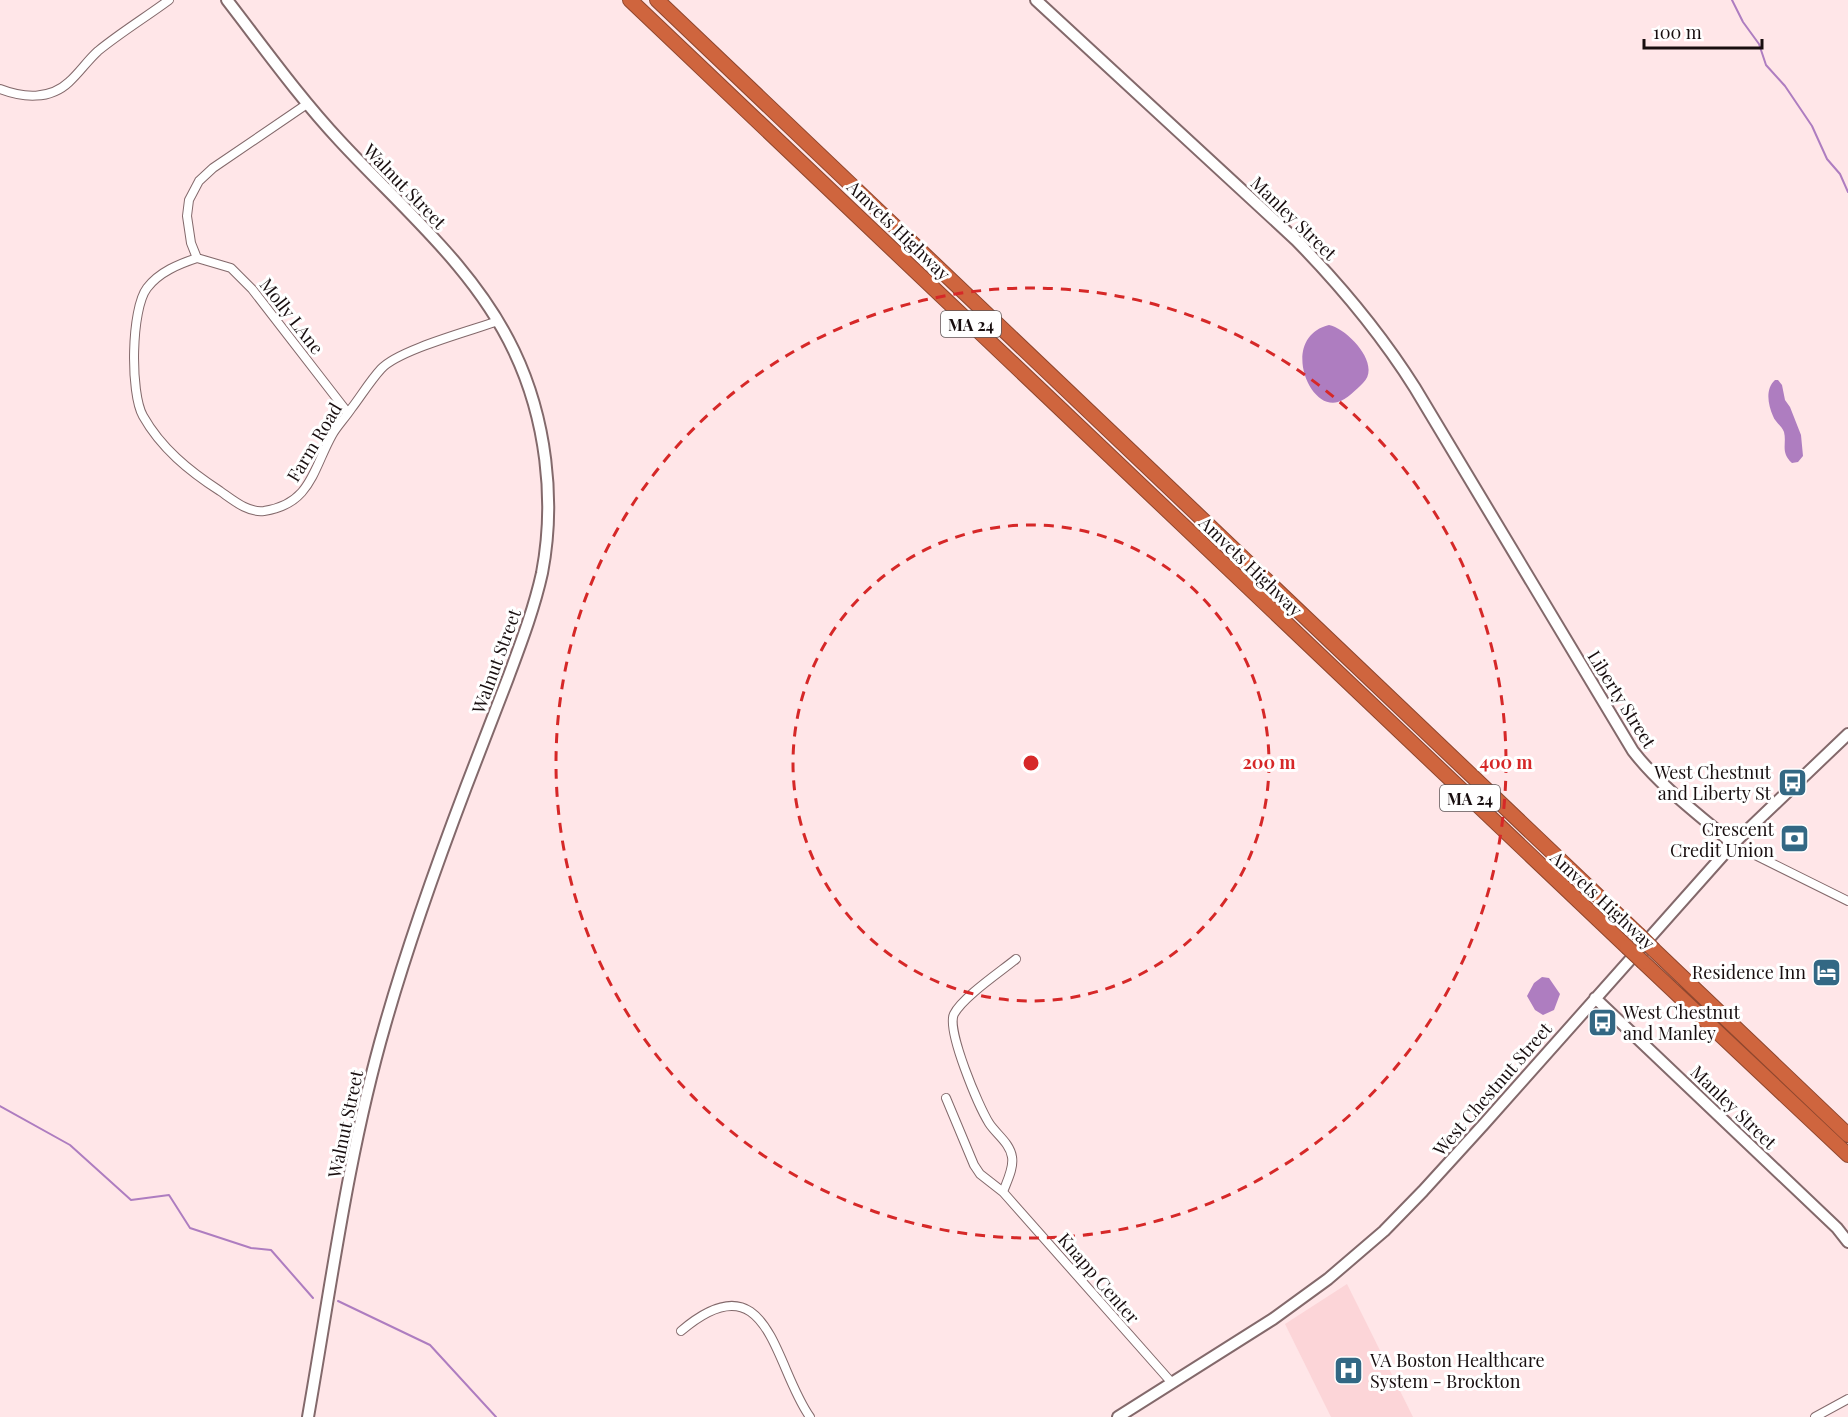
<svg xmlns="http://www.w3.org/2000/svg" width="1848" height="1417" viewBox="0 0 1848 1417" font-family="'Playfair Display',serif">
<style>
.built{fill:#fcd5d8}
.water{fill:#ae7dc0}
.lines{fill:none;stroke-linecap:round;stroke-linejoin:round}
.stream{stroke:#ae7dc0;stroke-width:2}
.street-casing{stroke:#83696b;stroke-width:10}
.secondary-casing{stroke:#83696b;stroke-width:14}
.highway-casing{stroke:#8f472e;stroke-width:16}
.street{stroke:#fff;stroke-width:8}
.secondary{stroke:#fff;stroke-width:10}
.highway{stroke:#cf653e;stroke-width:14}
.highway-bridge-casing{stroke:#8f472e;stroke-width:16;stroke-linecap:butt}
.highway-bridge{stroke:#cf653e;stroke-width:14}
.ring{fill:none;stroke:#d62828;stroke-width:3;stroke-dasharray:10 8}
.labels{text-anchor:middle;dominant-baseline:central;stroke-width:6;stroke-linejoin:round;paint-order:stroke}
.shield{fill:#fff;stroke:#5d5657;stroke-width:1.5}
.shield-label{font-size:16px;font-weight:bold;fill:#180e0f}
.street-label{font-size:18px;fill:#180e0f;stroke:#fff}
.poi-label{font-size:18px;fill:#180e0f;stroke:#fff;text-anchor:end}
.centre{fill:#d62828;stroke:#fff;stroke-width:3}
.ring-label{font-size:18px;text-anchor:middle;font-weight:bold;fill:#d62828;stroke:#fff;stroke-width:6;stroke-linejoin:round;paint-order:stroke}
</style>
<rect width="100%" height="100%" fill="#ffe6e8"/>
<path class="built" d="M1347 1284 1413 1417H1331L1285 1324Z"/>
<path class="water" d="M1329 325C1348 329 1382 365 1363 383 1357 389 1346 400 1338 402 1308 411 1280 337 1329 325Z
M1775 380H1778L1782 385 1785 400 1790 407 1801 435 1803 456 1798 462 1792 463C1780 452 1787 444 1784 432 1782 426 1775 422 1773 416 1768 405 1765 389 1775 380Z
M1542 977 1549 978 1560 994 1554 1010 1543 1015 1535 1010 1527 996 1534 983Z"/>
<g class="lines">
<path class="stream" d="M1732 0 1743 22 1759 44 1766 65 1785 86 1812 126 1827 159 1840 174 1848 192
M0 1106 70 1145 131 1200 169 1195 190 1228 251 1248 271 1250 313 1298
M338 1301 430 1345 496 1417"/>
<defs>
<path id="street" d="M0 89C23 98 50 100 69 82 80 72 87 61 98 51 120 33 146 17 169 0
M197 258C179 264 159 272 147 288 131 309 130 393 143 416 161 448 189 471 220 491 233 500 248 513 264 511 311 504 313 469 332 435 337 426 345 418 351 409 361 396 370 381 381 369 398 350 470 331 498 321
M197 258 231 268 252 289 348 413
M197 258 191 243 187 216 189 200 199 181 213 168 307 104
M1733 844 1848 901
M946 1098 974 1165 980 1174 1003 1192 1172 1383
M1003 1192C1007 1181 1014 1168 1012 1157 1010 1143 996 1134 989 1123 979 1107 946 1030 954 1014 963 997 1000 972 1016 959
M681 1331C769 1256 774 1367 810 1417
M1815 1417 1848 1399"/>
<path id="secondary" d="M227 0C264 48 299 97 340 141 401 207 475 268 514 351 546 418 556 500 542 573 534 609 521 643 508 678 494 714 480 751 466 787 436 866 408 944 385 1025 348 1153 331 1286 308 1417
M1036 0 1296 240C1341 286 1381 334 1415 388L1633 751C1661 787 1698 814 1733 844
M1595 998 1837 1228 1848 1242
M1118 1417 1273 1319 1328 1279 1384 1231 1423 1191 1484 1124 1733 844 1848 734"/>
<path id="highway" d="M630 0 1627 947
M657 0 1638 934
M1654 950 1848 1135
M1643 962 1848 1155"/>
</defs>
<use href="#street" class="street-casing"/>
<use href="#secondary" class="secondary-casing"/>
<use href="#highway" class="highway-casing"/>
<use href="#street" class="street"/>
<use href="#secondary" class="secondary"/>
<use href="#highway" class="highway"/>
<defs>
<path id="highway-bridge" d="M1638 934 1654 950
M1627 947 1643 962"/>
</defs>
<use href="#highway-bridge" class="highway-bridge-casing"/>
<use href="#highway-bridge" class="highway-bridge"/>
</g>
<g class="ring">
<circle cx="1031" cy="763" r="238"/>
<circle cx="1031" cy="763" r="475"/>
</g>
<defs>
<symbol id="bus-square" viewBox="-11 -11 22 22"><rect x="-9" y="-9" width="18" height="18" rx="4" fill="#336884" stroke="#fff"/><path d="M-5-6H5V4H4V6H2V4H-2V6H-4V4H-5ZM-3.5-4V0h7V-4ZM-3.5 1.2v1.5H-2V1.2ZM2 1.2v1.5H3.5V1.2Z" fill="#fff"/></symbol>
<symbol id="bank-square" viewBox="-11 -11 22 22"><rect x="-9" y="-9" width="18" height="18" rx="4" fill="#336884" stroke="#fff"/><path d="M-6-4H6V4H-6ZM0-2.3a2.3 2.3 0 1 0 0 4.6a2.3 2.3 0 1 0 0-4.6Z" fill="#fff"/></symbol>
<symbol id="hotel-square" viewBox="-11 -11 22 22"><rect x="-9" y="-9" width="18" height="18" rx="4" fill="#336884" stroke="#fff"/><path d="M-6-4.5h1.5V1H6V5H4.5V3h-9V5H-6ZM-4 0a1.8 1.8 0 1 1 3.6 0ZM.5 0V-2.5h3Q6-2.5 6 0Z" fill="#fff"/></symbol>
<symbol id="hospital-square" viewBox="-11 -11 22 22"><rect x="-9" y="-9" width="18" height="18" rx="4" fill="#336884" stroke="#fff"/><path d="M-5-5h3v3.5h4V-5h3V5h-3V1.5h-4V5h-3Z" fill="#fff"/></symbol>
</defs>
<g fill-rule="evenodd">
<use href="#bus-square" x="1776" y="766" width="33" height="33"/>
<use href="#bank-square" x="1778" y="822" width="33" height="33"/>
<use href="#hotel-square" x="1810" y="956" width="33" height="33"/>
<use href="#bus-square" x="1586" y="1006" width="33" height="33"/>
<use href="#hospital-square" x="1332" y="1354" width="33" height="33"/>
</g>
<g class="labels">
<g class="shield">
<rect x="941" y="311" width="60" height="26" rx="4.5"/>
<rect x="1440" y="785" width="60" height="26" rx="4.5"/>
</g>
<g class="shield-label">
<text x="971" y="324">MA 24</text>
<text x="1470" y="798">MA 24</text>
</g>
<g class="street-label">
<text transform="translate(405 186) rotate(46)">Walnut Street</text>
<text transform="translate(1294 218) rotate(44)">Manley Street</text>
<text transform="translate(899 230) rotate(44)">Amvets Highway</text>
<text transform="translate(292 316) rotate(52)">Molly LAne</text>
<text transform="translate(314 442) rotate(-59)">Farm Road</text>
<text transform="translate(1251 566) rotate(44)">Amvets Highway</text>
<text transform="translate(496 661) rotate(-70)">Walnut Street</text>
<text transform="translate(1622 699) rotate(58)">Liberty Street</text>
<text transform="translate(1603 900) rotate(43)">Amvets Highway</text>
<text transform="translate(1492 1089) rotate(-49)">West Chestnut Street</text>
<text transform="translate(1734 1107) rotate(44)">Manley Street</text>
<text transform="translate(345 1124) rotate(-78)">Walnut Street</text>
<text transform="translate(1099 1278) rotate(49)">Knapp Center</text>
</g>
<g class="poi-label">
<text x="1771" y="772">West Chestnut<tspan x="1771" dy="21">and Liberty St</tspan></text>
<text x="1774" y="829">Crescent<tspan x="1774" dy="21">Credit Union</tspan></text>
<text x="1806" y="972">Residence Inn</text>
<text x="1623" y="1012" text-anchor="start">West Chestnut<tspan x="1623" dy="21">and Manley</tspan></text>
<text x="1370" y="1360" text-anchor="start">VA Boston Healthcare<tspan x="1370" dy="21">System - Brockton</tspan></text>
</g>
</g>
<circle cx="1031" cy="763" r="9" class="centre"/>
<g class="ring-label">
<text x="1269" y="769">200 m</text>
<text x="1506" y="769">400 m</text>
</g>
<path d="M1644 39v9h118v-9" fill="none" stroke="#180e0f" stroke-width="3"/>
<text x="1653" y="39" font-size="18" fill="#180e0f" stroke="#ffffff" stroke-width="4.5" paint-order="stroke">100 m</text>
</svg>
